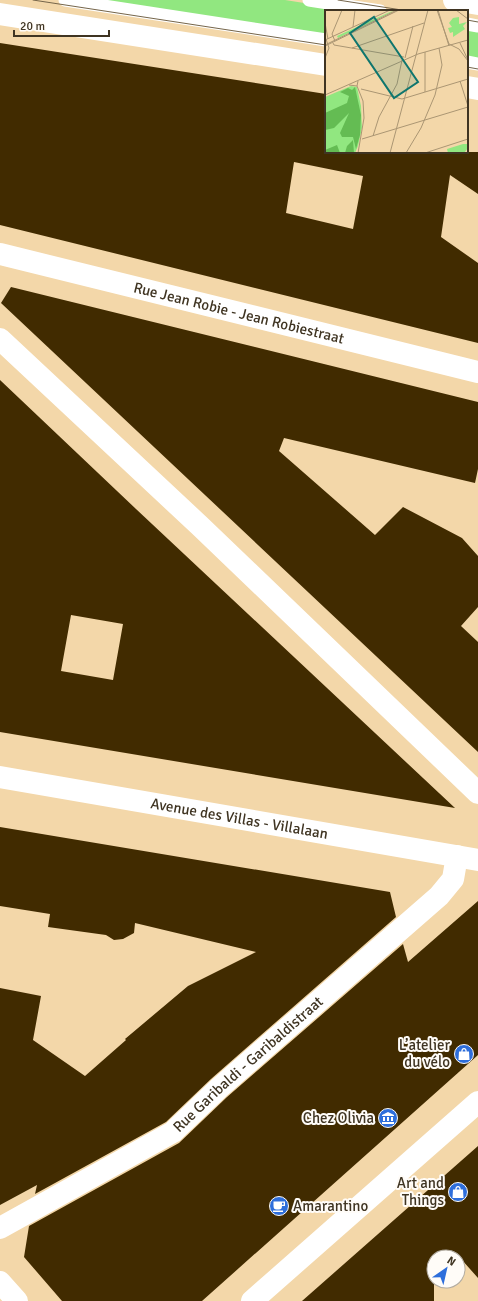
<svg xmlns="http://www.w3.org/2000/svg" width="478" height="1301" viewBox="0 0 478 1301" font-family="Signika,sans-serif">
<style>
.green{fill:#91e780}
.building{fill:#412b00;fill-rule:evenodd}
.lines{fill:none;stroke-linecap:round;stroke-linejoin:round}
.lane{stroke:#fff;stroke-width:13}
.street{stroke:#fff;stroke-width:22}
.secondary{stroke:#fff;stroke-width:22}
.tram{stroke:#75654a;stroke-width:1}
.labels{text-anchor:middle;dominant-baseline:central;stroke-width:4;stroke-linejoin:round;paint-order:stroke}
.street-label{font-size:15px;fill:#3f3422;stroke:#fffcf8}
.poi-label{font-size:15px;fill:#3f3422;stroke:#fffcf8;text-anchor:end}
.inset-road{fill:none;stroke:#ab9673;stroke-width:1}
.view{fill:#0f766e;fill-opacity:0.15;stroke:#0f766e;stroke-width:2}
.inset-edge{fill:none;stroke:#3f3422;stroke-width:2}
</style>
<rect width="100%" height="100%" fill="#f3d7a9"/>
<path class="green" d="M85 0H285L355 11H326V38Z
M467 29 478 30V62L467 60Z"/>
<path class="building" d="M0 43 326 94V152H478V194L450 175 441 237 478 263V343L0 225ZM294 162 363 176 353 229 286 213Z
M11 287 478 402V469L475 483 284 438 279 451 375 535 403 507 462 538 478 556V607L461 626 478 642V752L1 303Z
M0 380 136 509 455 808 0 732ZM71 615 123 624 113 680 61 671Z
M0 827 390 892 396 917 211 1079 166 1122 35 1194 37 1185 0 1205V988L41 996 33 1040 85 1076 126 1040 125 1039 188 986 256 952 135 923 134 933 123 939 114 940 106 935 48 927 50 914 0 906Z
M478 901V1055L202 1301H62L24 1257 29 1226 179 1143 227 1097 403 944 408 962Z
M478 1146V1278L462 1260 458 1263V1257H434V1281H438L434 1284V1301H302Z"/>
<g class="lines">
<path class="lane" d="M65 0 326 40
M309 0 380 11
M467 24 478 26
M467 62 478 64"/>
<g class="street">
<path id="s1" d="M0 254 478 372"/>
<path d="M0 339 200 526 478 793"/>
<path id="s2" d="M0 777 478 860"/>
<path id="s3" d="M0 1228 173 1132 219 1088 439 896 453 879 457 856"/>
<path d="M0 1282 17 1301"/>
</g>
<path class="secondary" d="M454 0 478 4
M0 14 326 65
M467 87 478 89
M252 1301 478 1102"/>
<path class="tram" d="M33 0 326 45
M338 0 408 11
M467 20 478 22
M467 67 478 69"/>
</g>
<defs>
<symbol id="shop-disc" viewBox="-11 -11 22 22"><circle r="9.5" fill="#2e6edb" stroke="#fffcf8"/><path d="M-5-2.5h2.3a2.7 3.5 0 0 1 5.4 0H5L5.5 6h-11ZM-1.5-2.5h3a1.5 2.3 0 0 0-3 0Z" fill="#fff"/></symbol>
<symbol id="museum-disc" viewBox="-11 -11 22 22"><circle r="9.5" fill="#2e6edb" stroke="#fffcf8"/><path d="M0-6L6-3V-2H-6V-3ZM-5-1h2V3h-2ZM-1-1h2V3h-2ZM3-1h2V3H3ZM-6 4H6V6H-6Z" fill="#fff"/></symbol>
<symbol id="cafe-disc" viewBox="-11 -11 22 22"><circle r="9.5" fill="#2e6edb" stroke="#fffcf8"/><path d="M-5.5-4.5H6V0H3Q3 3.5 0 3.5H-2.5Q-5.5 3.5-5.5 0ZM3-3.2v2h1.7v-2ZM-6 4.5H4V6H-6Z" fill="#fff"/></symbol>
</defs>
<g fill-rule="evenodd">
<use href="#shop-disc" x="453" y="1043" width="22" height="22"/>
<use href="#museum-disc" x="377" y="1107" width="22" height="22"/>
<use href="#shop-disc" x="447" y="1181" width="22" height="22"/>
<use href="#cafe-disc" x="268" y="1195" width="22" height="22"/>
</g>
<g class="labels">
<g class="street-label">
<text stroke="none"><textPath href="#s1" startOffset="246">Rue Jean Robie - Jean Robiestraat</textPath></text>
<text stroke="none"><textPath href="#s2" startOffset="243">Avenue des Villas - Villalaan</textPath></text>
<text stroke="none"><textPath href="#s3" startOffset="299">Rue Garibaldi - Garibaldistraat</textPath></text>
</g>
<g class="poi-label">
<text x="450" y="1045">L’atelier<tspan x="450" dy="17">du vélo</tspan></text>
<text x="374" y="1118">Chez Olivia</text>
<text x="444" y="1183">Art and<tspan x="444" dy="17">Things</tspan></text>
<text x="293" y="1206" text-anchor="start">Amarantino</text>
</g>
</g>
<g transform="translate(325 10)">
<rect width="143" height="143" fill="#f3d7a9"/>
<path d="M69 1 13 28 12 26 65 2ZM134 7V14L142 12 138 16 140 19 128 27V22L125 23 123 18 127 17 124 13 128 8ZM26 76 32 77 36 96 37 118 33 136 30 143H0V87ZM138 134H143V138L139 143H123L122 139Z" fill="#91e780"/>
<path d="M30 77 36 105 35 125 31 139 28 127H17L15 123 24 103 9 118 0 120V103L22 93 24 86 15 82 23 78 27 80ZM28 130 29 143H20L22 136ZM12 135 15 143H0V140Z" fill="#64bc53"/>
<path class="inset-road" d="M112 0 124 34 134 39 143 51M113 0 124 36M131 0 143 9M0 13 3 29M28 17 30 0M0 30 65 0M10 31 7 24 17 0M8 33 9 35 79 47M135 33 143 50M0 35 72 0M0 36 74 0M27 38 99 13M0 48 4 38 1 29M80 48 88 16M135 71 143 96M24 75 32 76 33 71M32 76 38 91 39 108 33 143M36 79 77 89 143 69M100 82V42M0 85 93 44 143 30M48 126 54 107 72 74 77 50M37 129 143 97M65 143 103 0M81 143 96 118 110 85 117 55 114 38M100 143 143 129"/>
<path class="view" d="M49 7 93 72 69 88 25 23Z"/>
<rect width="143" height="143" class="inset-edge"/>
</g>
<g transform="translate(446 1269) rotate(34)"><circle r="19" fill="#fffcf8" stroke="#b2aca2"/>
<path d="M0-3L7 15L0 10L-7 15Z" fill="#2e6edb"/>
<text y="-6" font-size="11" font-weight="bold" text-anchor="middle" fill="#3f3422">N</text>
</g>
<path d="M14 30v6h95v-6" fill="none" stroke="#3f3422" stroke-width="2"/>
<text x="20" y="30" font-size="12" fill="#3f3422" stroke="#fffcf8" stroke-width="3" paint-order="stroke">20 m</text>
</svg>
